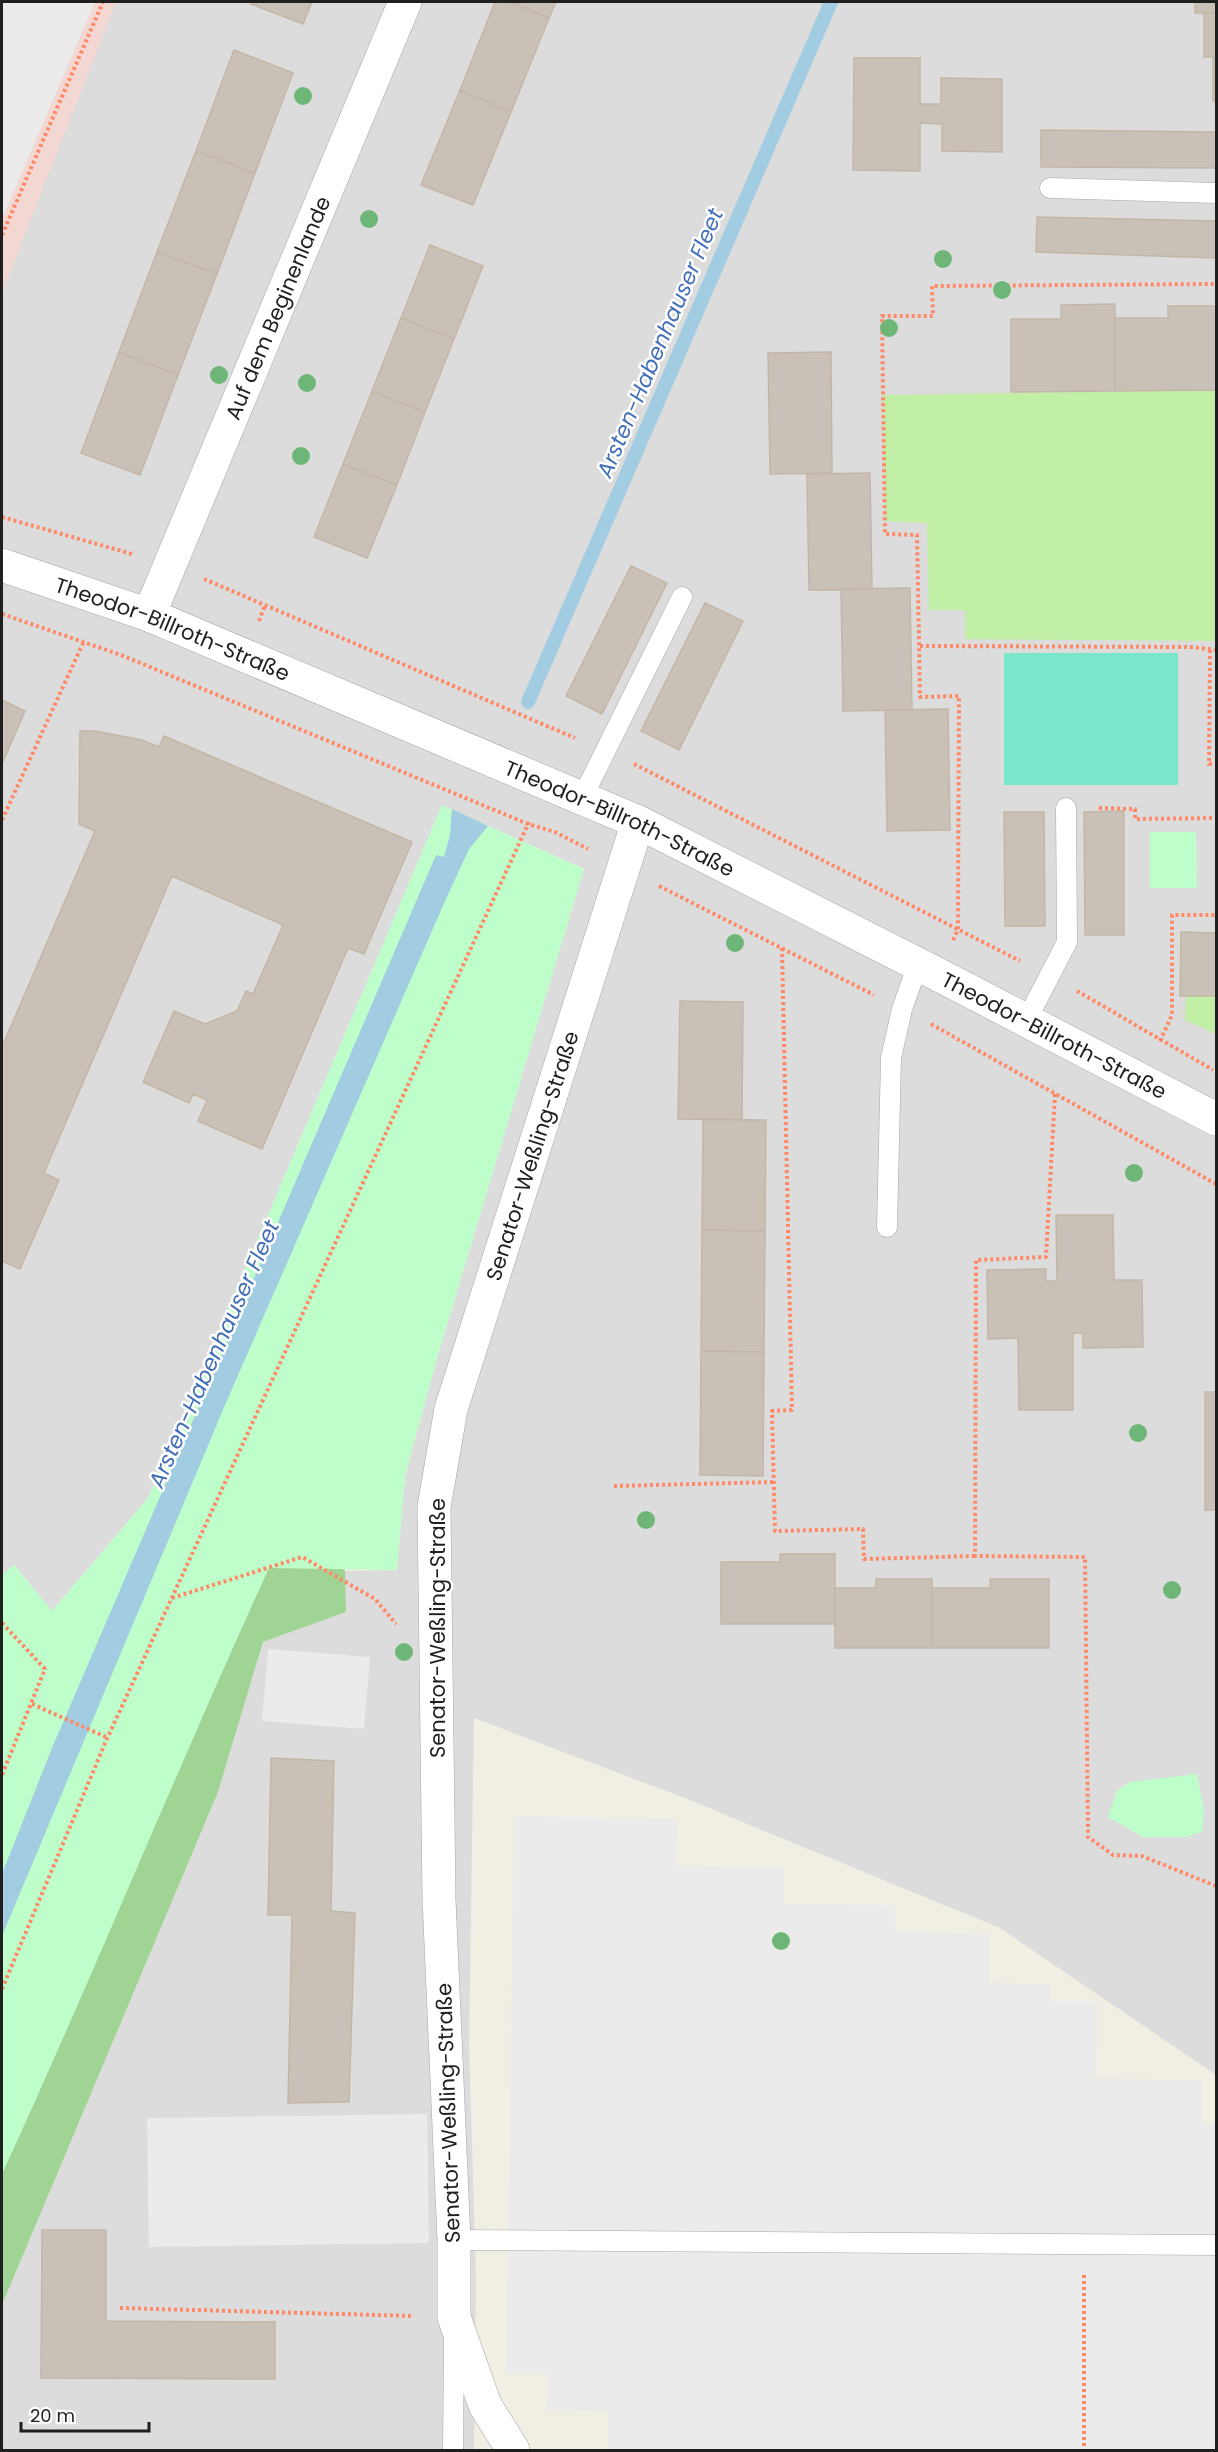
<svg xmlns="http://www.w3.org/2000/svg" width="1218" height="2452" viewBox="0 0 1218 2452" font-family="Poppins,sans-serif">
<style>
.residential{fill:#dddcdc}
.commercial{fill:#f3d7d2}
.grass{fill:#c1efa6}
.forest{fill:#a0d495}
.park{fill:#befecb}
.pitch{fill:#7be7ca}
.parking{fill:#ebebeb}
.water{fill:#a1cce2}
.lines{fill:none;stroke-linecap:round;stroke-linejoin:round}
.stream{stroke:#a1cce2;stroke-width:14}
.building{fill:#c9c1b7;stroke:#c4b6a5;stroke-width:1.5}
.service-casing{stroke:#a6a6a6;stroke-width:21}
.minor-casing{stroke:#a6a6a6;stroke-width:34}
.tertiary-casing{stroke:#a6a6a6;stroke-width:34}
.path{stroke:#ff8967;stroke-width:4;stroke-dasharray:3 3;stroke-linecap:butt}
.service{stroke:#fff;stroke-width:20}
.minor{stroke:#fff;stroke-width:33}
.tertiary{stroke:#fff;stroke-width:33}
.tree{fill:#6db677}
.labels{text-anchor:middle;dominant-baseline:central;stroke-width:5;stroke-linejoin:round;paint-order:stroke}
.street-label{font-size:21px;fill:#1f1f1f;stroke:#fff}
.water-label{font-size:22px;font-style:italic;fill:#426fb8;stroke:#fff}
</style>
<rect width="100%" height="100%" fill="#f1eee4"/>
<path class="residential" d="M2 2H1216V2075L1000 1928 687 1799 474 1718 469 2045 476 2279 474 2450H2V2305L218 1792 263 1642 346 1612 345 1571 397 1570 405 1476 437 1358 584 869 442 806 148 1498 52 1611 14 1565 2 1574Z"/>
<path class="commercial" d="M2 2H116L2 293Z"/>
<path class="grass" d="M1216 390V641L965 639V610H929L927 523 885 521 883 395Z
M1186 996H1216V1034L1185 1020Z"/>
<path class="forest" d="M313 1520 345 1571 346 1612 263 1642 218 1792 2 2305V2069L208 1597Z"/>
<path class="park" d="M442 805 584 869 437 1358 405 1476 397 1570 269 1568C177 1769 94 1974 2 2174V1574L14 1565 52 1611 148 1498Z
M1150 832H1196L1197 888H1150Z
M1197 1774 1204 1811 1202 1832 1186 1837H1143L1108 1817 1117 1791 1130 1782Z"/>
<path class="pitch" d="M1004 653H1178V785H1004Z"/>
<path class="parking" d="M2 2H95L2 219Z
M268 1649 370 1657 364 1729 262 1721Z
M514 1816 677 1819 676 1866 784 1868V1904L895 1905V1932L990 1934 989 1983 1051 1984V2001H1097L1096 2079 1202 2080V2124L1216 2125V2450H608V2411L547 2410 548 2374H506Z
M427 2114 429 2243 149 2247 147 2118Z"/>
<path class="water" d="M452 809 488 826 469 849 445 901 225 1405 2 1936V1874L52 1748 436 855 444 857 450 835Z"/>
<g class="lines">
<path class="stream" d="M528 702 831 2"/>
</g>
<path class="building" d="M252 2H312L303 24 251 4Z
M495 2H510L549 18 511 112 460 90Z
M510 2H556L549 18Z
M1195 2H1216V13H1195Z
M1204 13H1216V57H1204Z
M234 50 293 73 255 173 196 151Z
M1213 57H1216V101H1213Z
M854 58H920V104H941V78L1002 79V152L942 151V124L920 123V171L853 170Z
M460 90 511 112 473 205 421 185Z
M1041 130 1216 132V168L1041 167Z
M196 151 255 173 217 274 157 252Z
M1037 217 1216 221V258L1036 252Z
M430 245 483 266 454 339 401 318Z
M157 252 217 274 178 375 119 352Z
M1115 304V391L1011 392V319H1061V305Z
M1168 306H1216V390L1115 391V318H1168Z
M401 318 454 339 425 412 372 391Z
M119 352 178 375 140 475 81 453Z
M831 352 832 473 770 474 768 353Z
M372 391 425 412 397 485 343 464Z
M343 464 397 485 367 558 314 537Z
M870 473 872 589 809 590 807 474Z
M631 566 667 583 602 714 566 696Z
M910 588 912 710 843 711 841 589Z
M705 603 743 621 679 750 641 731Z
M2 700 25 711 2 764Z
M948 709 950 830 887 831 885 710Z
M80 731H95L142 740 159 747 164 736 412 842 364 954 348 948 262 1149 198 1121 207 1100 193 1094 189 1103 143 1082 174 1011 205 1024 237 1011 246 991 253 994 283 925 172 876 44 1173 59 1180 20 1269 2 1261V1047L95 831 79 824Z
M1124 811V935H1085L1084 812Z
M1004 812H1044L1045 926H1005Z
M1181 932 1216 933V996H1180Z
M680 1001 743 1002 742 1120 678 1119Z
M703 1119 766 1120 765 1231 702 1230Z
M1056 1215H1113L1114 1280H1142L1143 1347 1083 1348V1333H1073V1410H1019L1018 1338 988 1339 987 1270 1046 1269V1281H1057Z
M702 1230 765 1231 764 1352 701 1351Z
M701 1351 764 1352 763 1476 700 1475Z
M1205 1392H1216V1510H1205Z
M780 1554H835V1624H721V1562H780Z
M876 1579H932V1648H835V1588H876Z
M990 1579H1049V1648H932V1588H990Z
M271 1758 334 1761 331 1911 355 1913 349 2102 288 2103 292 1915H268Z
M42 2230H106V2321L275 2322V2379L41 2378Z"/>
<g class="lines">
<defs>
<path id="service" d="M1050 188 1216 193
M582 798 682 597
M1026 1021 1067 942 1066 808
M887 1227 891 1058 902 1009 918 964
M454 2240 1216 2245
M453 2450 454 2341"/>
<g id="minor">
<path id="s1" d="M149 615 405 2"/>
<path id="s2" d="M513 2450 485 2405 454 2317V2240L439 1899 434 1507 451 1409 638 822"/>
</g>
<g id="tertiary">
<path id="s3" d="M2 565 149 615 638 822 937 974 1216 1119"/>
</g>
</defs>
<use href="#service" class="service-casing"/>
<use href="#minor" class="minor-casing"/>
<use href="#tertiary" class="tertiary-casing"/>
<path class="path" d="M2 235 103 2
M2 517 132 554
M204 579 575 738
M2 614 121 655 528 824 555 832 588 849
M259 621 265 605
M920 646 1192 647 1216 650
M1210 650 1209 764 1216 763
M634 764 1020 961
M1099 808 1135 809V819L1216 818
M2 820 84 641
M659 886 874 995
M953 940 958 930 959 696 920 697 917 535 885 534 882 316H933L932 286 1216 284
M782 948 792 1410 772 1411 775 1531 863 1529 864 1559 975 1556
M1077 991 1213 1070
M931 1024 1216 1184
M1160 1041 1172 1015V915H1216
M1055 1094 1046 1257 976 1260 975 1556 1085 1557 1088 1837 1113 1855 1142 1856 1216 1886
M614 1486 774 1482
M172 1598 302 1557 375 1599 396 1624
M2 1623 45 1669 2 1775
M32 1704 106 1737V1740
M2 1989 106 1741 529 822
M1084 2275V2450
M120 2308 414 2316"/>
<use href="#service" class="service"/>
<use href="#minor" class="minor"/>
<use href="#tertiary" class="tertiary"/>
</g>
<g class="tree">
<circle cx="303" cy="96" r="9"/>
<circle cx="369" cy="219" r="9"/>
<circle cx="943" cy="259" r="9"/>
<circle cx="1002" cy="290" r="9"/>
<circle cx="889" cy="328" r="9"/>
<circle cx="219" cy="375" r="9"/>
<circle cx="307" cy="383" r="9"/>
<circle cx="301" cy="456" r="9"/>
<circle cx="735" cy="943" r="9"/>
<circle cx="1134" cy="1173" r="9"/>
<circle cx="1138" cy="1433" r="9"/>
<circle cx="646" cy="1520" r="9"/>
<circle cx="1172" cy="1590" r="9"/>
<circle cx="404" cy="1652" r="9"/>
<circle cx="781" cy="1941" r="9"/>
</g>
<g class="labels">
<g class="street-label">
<text stroke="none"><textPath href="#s1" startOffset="333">Auf dem Beginenlande</textPath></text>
<text stroke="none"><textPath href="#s3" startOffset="182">Theodor-Billroth-Straße</textPath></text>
<text stroke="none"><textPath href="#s3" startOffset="668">Theodor-Billroth-Straße</textPath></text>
<text stroke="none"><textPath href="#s3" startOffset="1154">Theodor-Billroth-Straße</textPath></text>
<text stroke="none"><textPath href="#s2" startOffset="1322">Senator-Weßling-Straße</textPath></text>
<text transform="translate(437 1628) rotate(-90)">Senator-Weßling-Straße</text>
<text transform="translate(448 2113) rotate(-92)">Senator-Weßling-Straße</text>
</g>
<g class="water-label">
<text transform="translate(660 343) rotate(-67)">Arsten-Habenhauser Fleet</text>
<text transform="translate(214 1354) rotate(-66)">Arsten-Habenhauser Fleet</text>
</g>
</g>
<rect width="1218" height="2452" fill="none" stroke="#1f1f1f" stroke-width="6"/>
<path d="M21 2422v9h128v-9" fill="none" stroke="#1f1f1f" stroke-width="3"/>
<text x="30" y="2422" font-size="18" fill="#1f1f1f" stroke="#ffffff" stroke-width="4.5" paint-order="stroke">20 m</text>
</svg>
